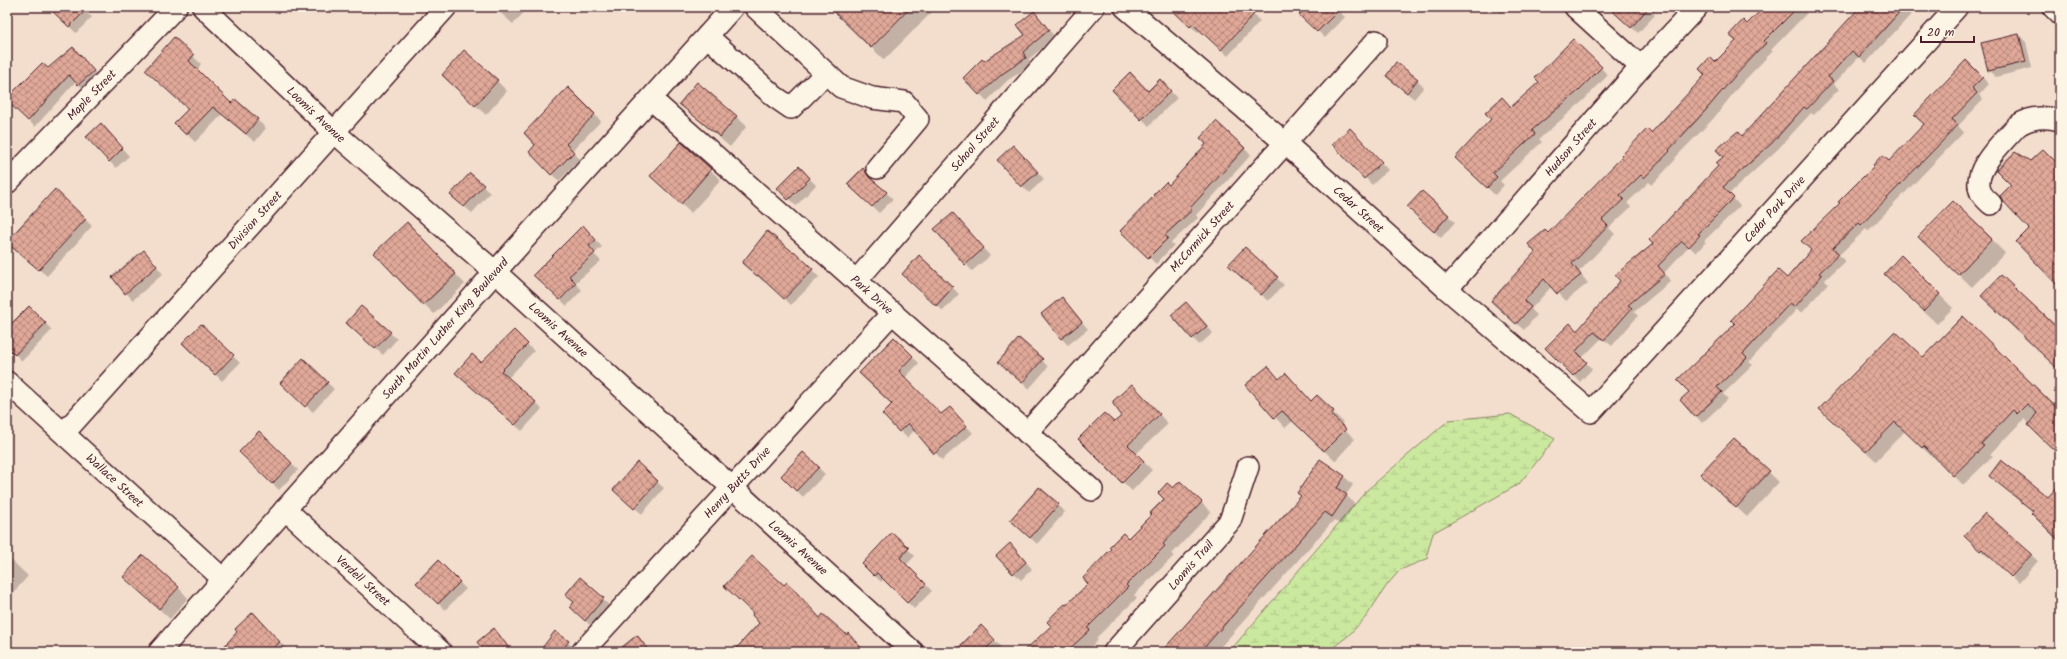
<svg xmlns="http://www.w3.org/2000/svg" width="2067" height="659" viewBox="0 0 2067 659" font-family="Kalam,sans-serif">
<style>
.wetland{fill:url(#wetland-marsh);stroke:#8a8465}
.shadow{fill:#0003}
.building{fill:url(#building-cross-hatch);stroke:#4a1f2b}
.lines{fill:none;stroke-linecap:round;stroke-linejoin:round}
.minor-casing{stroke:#4a1f2b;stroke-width:24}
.minor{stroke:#fcf5e5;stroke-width:21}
.labels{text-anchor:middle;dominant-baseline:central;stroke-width:4;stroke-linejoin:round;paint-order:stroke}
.street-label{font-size:12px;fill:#4a1f2b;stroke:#fcf5e5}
</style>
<defs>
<pattern id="wetland-marsh" width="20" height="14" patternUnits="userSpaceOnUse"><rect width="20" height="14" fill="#cbe89f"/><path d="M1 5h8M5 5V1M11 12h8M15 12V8" fill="none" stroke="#b0c789"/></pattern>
<pattern id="building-cross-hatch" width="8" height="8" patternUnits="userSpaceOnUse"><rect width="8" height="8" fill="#dfa898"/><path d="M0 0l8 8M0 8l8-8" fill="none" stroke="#b7887c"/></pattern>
</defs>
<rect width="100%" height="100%" fill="#f3dece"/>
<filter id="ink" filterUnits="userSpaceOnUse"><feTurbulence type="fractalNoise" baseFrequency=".025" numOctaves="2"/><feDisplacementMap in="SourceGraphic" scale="8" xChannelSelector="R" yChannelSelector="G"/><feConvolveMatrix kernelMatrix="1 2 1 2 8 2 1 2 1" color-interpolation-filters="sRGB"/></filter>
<g filter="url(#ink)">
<path class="wetland" d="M1510 414 1555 439 1519 484 1433 533 1427 554 1429 558 1400 570 1387 585 1366 617 1348 636 1327 652H1229L1367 490 1449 420Z"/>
<path class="shadow" d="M60 7H94L88 14 92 17 76 33 55 12Z
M494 7H529L513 24Z
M831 7H937L884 60Z
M1173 7H1245L1260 21 1228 56 1200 30 1198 33 1179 15Z
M1308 7H1334L1345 17 1325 38 1301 15Z
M1491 7H1506L1502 13Z
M1609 7H1658L1653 13 1655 15 1638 33Z
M1766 7H1804L1802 8 1807 13 1771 50 1773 51 1740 85 1713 119 1675 158 1676 159 1652 185 1649 182 1627 203 1631 207 1609 228 1615 234 1579 272 1588 283 1566 301 1552 286 1531 309 1537 315 1524 330 1500 309 1548 234 1687 97Z
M1862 7H1918L1866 63 1859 57 1834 84 1839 89 1814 115 1811 113 1778 149 1729 194 1740 206 1704 241 1706 242 1696 253 1689 246 1664 273 1671 281 1634 312 1638 316 1612 346 1602 338 1582 358 1592 369 1580 382 1547 348 1577 332 1720 166 1742 137Z
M1040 19 1055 37 1029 59 1032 65 1008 80 987 101 964 78 984 62 1027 35Z
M2019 35 2026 42 2032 68 1996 77 1989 71Z
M1573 40 1608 75 1584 100 1539 139 1542 142 1500 181 1504 185 1495 195 1464 166 1511 108 1540 82Z
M73 48 100 78 85 91 76 81 35 127 7 99 48 70Z
M193 56 201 64 197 70 232 105 235 101 266 128 255 142 222 115 195 142 175 123 189 109 147 70Z
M1966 61 1989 84 1979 95 1983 100 1958 126 1964 132 1868 231 1866 229 1839 255 1845 261 1825 280 1828 283 1802 313 1797 309 1749 362 1753 365 1723 394 1728 399 1702 423 1696 416 1690 392 1889 163 1925 124Z
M1387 76 1417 80 1424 87 1414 99Z
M497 81 507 91 486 115 453 85Z
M1160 81 1177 98 1149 126 1114 90 1148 92Z
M697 84 747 126 730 147 680 104Z
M568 88 601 121 572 151 580 159 559 181 530 152 537 145Z
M107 131 129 156 116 168 109 161Z
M1357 136 1388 170 1372 185 1334 144Z
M681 143 721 180 691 213 661 186Z
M1244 148 1251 155 1196 215 1198 218 1171 243 1174 245 1156 264 1122 231 1169 187Z
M1020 153 1044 179 1029 193 998 160Z
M799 168 816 185 796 206 778 188Z
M863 170 893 199 879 213 849 184Z
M470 174 490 193 472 213 458 201Z
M55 190 92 226 47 276 14 249Z
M1422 192 1455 222 1441 238 1415 214Z
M1953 202 2005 253 1972 287 1933 250Z
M953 214 990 256 972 271 966 264Z
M589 233 602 247 594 254 601 261 575 283 582 290 567 306 535 275Z
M417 234 465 284 434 314 424 304Z
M1245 248 1284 285 1268 301 1230 265Z
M794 252 819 277 791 305 766 280 764 282 750 270Z
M1901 257 1953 308 1937 324 1898 287Z
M150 258 163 274 133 300 126 293Z
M910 281 952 287 959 294 943 311Z
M1062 298 1088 329 1068 345 1061 338Z
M29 307 52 330 22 361 7 346V329Z
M1193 310 1213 333 1199 345 1193 338Z
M201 325 240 363 222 381 184 343Z
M354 330 390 333 397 339 383 355Z
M514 331 534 351 508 378 542 409 522 431 463 380Z
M894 339 919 363 905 378 941 416 956 415 973 433 942 460 915 430 907 438 884 414 894 405Z
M1923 358 2060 413V455L2034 417 2028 423 2024 419 1990 454 1993 456 1963 485 1934 455 1932 457 1905 431 1876 461 1830 418Z
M303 360 334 389 313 412 288 389Z
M1042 360 1048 367 1029 389 999 362Z
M1268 367 1280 380 1286 374 1312 402 1317 397 1343 422 1340 425 1355 439 1335 461 1293 421 1285 428 1275 417Z
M1141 394 1168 424 1136 454 1152 470 1132 491 1079 439 1115 424Z
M259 432 298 470 279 490 240 452Z
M1734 439 1779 482 1747 517 1711 484Z
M803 453 825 474 803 497 782 476Z
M1320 460 1345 477 1353 485 1346 495 1355 504 1341 525 1334 520 1216 652H1163L1301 496Z
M1990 476 2048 498 2060 485V541L2034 512Z
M657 482 664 488 642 514 621 496Z
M1180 482 1211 512 1172 554 1174 556 1134 595 1137 598 1096 638 1098 640 1086 652H1022L1026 647 1028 649 1052 626 1066 606 1153 514Z
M1039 488 1065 512 1037 544 1011 520Z
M1985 514 2038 561 2019 583 1989 555 1988 557 1972 543Z
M892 534 915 556 906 565 932 591 914 609 884 578 881 582 863 564Z
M1017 551 1032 569 1021 580 998 556Z
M8 557 28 576 7 600V558Z
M438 561 466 589 445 610 418 583Z
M124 577 178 587 188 598 170 619Z
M580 579 610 606 592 627 578 614 575 603Z
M260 620 286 649 283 652H220Z
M981 627 1001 647 997 652H969Z
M555 632 575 649 573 652H549Z"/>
<path class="building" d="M48 7H89L69 27Z
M829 7H911L871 48Z
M1169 7H1247L1254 14 1221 50 1193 24 1190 27Z
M1307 7H1342L1317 32 1299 15Z
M1608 7H1649L1631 28Z
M1764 7H1798L1764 41 1766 43 1733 78 1705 111 1669 150 1670 151 1644 178 1641 175 1620 195 1624 199 1602 220 1608 226 1572 264 1581 275 1557 294 1544 279 1524 301 1531 307 1516 324 1491 301 1535 252 1528 244 1545 230 1548 233 1622 157 1621 156 1647 129 1651 133 1705 75 1699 69 1710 57 1715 62 1736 41 1729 35 1743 20 1747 24Z
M1860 7H1904L1859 57 1852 51 1828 77 1833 81 1807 109 1804 107 1772 143 1723 187 1734 198 1698 234 1700 235 1689 247 1682 241 1658 266 1665 274 1628 305 1632 308 1604 340 1594 332 1576 351 1587 362 1573 376 1545 348 1570 323 1577 331 1620 281 1615 275 1653 244 1649 240 1718 166 1716 163 1723 157 1716 150 1738 131 1742 136Z
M1034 11 1049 30 1023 52 1026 58 1002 74 979 95 963 78 982 59 984 61 1025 35 1017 25Z
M2019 34 2026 62 1988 71 1981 43Z
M174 37 194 55 189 61 231 103 235 99 258 119 246 134 213 107 186 135 174 123 188 109 145 70Z
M1573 39 1602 67 1577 92 1532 130 1535 134 1493 173 1497 177 1487 188 1455 158 1491 119 1485 113 1502 97 1511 107 1539 82 1535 78Z
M73 47 94 71 78 85 69 75 28 121 7 101V98L42 63 48 68Z
M464 50 498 80 475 106 442 75Z
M1966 60 1983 77 1972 88 1977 93 1952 119 1958 125 1861 225 1859 223 1833 248 1839 254 1819 273 1822 275 1795 307 1790 303 1743 354 1747 358 1717 387 1722 392 1695 417 1680 400 1689 392 1677 380 1735 324 1731 320 1778 270 1787 278 1811 250 1801 241 1840 203 1838 202 1874 166 1873 165 1882 155 1889 161 1924 124 1914 115Z
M1396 62 1418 79 1407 93 1386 76Z
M1130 72 1148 91 1160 79 1171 91 1141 120 1112 90Z
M697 82 737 116 720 137 679 104Z
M568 87 595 114 566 144 574 152 551 175 529 152 535 145 524 133Z
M1216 121 1245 148 1190 208 1192 210 1165 235 1168 238 1148 258 1120 231 1154 196 1153 195 1166 182 1169 185 1206 144 1200 138Z
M101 123 123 148 109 162 86 137Z
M1350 128 1382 162 1364 179 1332 144Z
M681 142 711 169 681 204 650 176Z
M1013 145 1038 172 1021 187 997 160Z
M2043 149 2060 166V288L2016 242 2029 229 2003 201 2000 196 2011 185 1996 170 2015 152 2030 161Z
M799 166 810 178 788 200 777 188Z
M863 168 869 177 887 192 872 207 847 184Z
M470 173 484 185 464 207 450 195Z
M55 189 86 219 39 270 7 243V241Z
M1422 191 1449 215 1434 232 1407 207Z
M1953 201 1992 239 1958 275 1918 237Z
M953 213 984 248 965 265 934 229Z
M407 222 456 274 423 305 374 253Z
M583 225 596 240 589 246 595 253 569 276 576 283 560 300 533 275Z
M767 231 793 252 794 251 813 269 784 299 758 275 757 276 742 263Z
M1245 247 1278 277 1261 295 1228 265Z
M144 250 157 266 125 294 112 277Z
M919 255 953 287 936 306 902 274Z
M1901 255 1940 294 1924 311 1884 274Z
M2001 275 2060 330V371L1981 296Z
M1062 297 1082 322 1061 339 1041 314Z
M1186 302 1207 326 1192 339 1171 315Z
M29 306 46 323 15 355 7 347V328Z
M361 306 391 332 375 349 346 323Z
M1963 316 2060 411V456L2028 425 2037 413 2027 404 2017 414 2013 410 1981 444 1984 446 1953 476 1924 446 1922 448 1895 422 1866 452 1819 409 1895 331 1923 357Z
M201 324 234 355 215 375 182 343Z
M514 330 528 344 501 371 536 402 515 425 455 373 472 354 481 362Z
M894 337 913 356 899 371 941 414 950 407 967 426 934 454 908 423 899 432 882 414 892 404 859 373Z
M1019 338 1043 359 1022 383 998 362Z
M303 358 328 382 305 407 280 383Z
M1268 366 1279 379 1286 373 1311 401 1317 395 1334 411 1331 415 1346 429 1324 451 1282 411 1274 418 1245 385Z
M1132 384 1160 414 1128 445 1144 461 1122 483 1078 439 1104 413 1114 422 1122 416 1113 404V401Z
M259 431 292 463 272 484 239 452Z
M1734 438 1770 471 1736 508 1700 474Z
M803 452 819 467 796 491 781 476Z
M1320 459 1345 476 1337 488 1347 495 1332 517 1325 512 1200 652H1161L1301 496 1297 493Z
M2001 460 2048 497 2060 484V542L2031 513 2033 511 1989 476Z
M637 462 658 481 634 509 613 490Z
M1180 481 1202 502 1163 544 1165 546 1126 585 1128 587 1087 628 1090 630 1066 652H1023L1051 626 1047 622 1055 613 1065 604 1066 605 1088 584 1083 578 1111 549 1109 547 1123 533 1128 538 1152 514 1150 513 1164 499 1158 493 1167 483 1173 488Z
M1039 487 1059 504 1030 538 1010 520Z
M1985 513 2032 554 2011 577 1982 549 1980 551 1964 536Z
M892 532 909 548 900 558 926 584 907 603 877 573 874 576 862 564Z
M1010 543 1026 562 1013 574 996 556Z
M143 555 179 587 159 609 123 577Z
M752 556 784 585 787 582 820 618 823 614 847 635 848 633 865 652H733L759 623 752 615 753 613 724 586Z
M438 560 460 582 438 604 416 583Z
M580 577 604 598 585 621 570 607 574 602 565 595Z
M253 612 280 642 269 652H219L237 632 235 629Z
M981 625 995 640 983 652H954Z
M494 628 512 652H485L477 642Z
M555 631 569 641 561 652H539Z
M637 635 650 652H616Z"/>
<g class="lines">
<defs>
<g id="minor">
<path id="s1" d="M203 7 334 132 495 272 913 652"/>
<path d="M755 7 841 87 872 98 904 102 918 119 877 168"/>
<path id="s2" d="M1125 7 1284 142 1447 289 1591 412 1957 7"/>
<path d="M1575 7 1641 67"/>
<path d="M2053 7 2060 14"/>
<path d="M707 36 775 97 791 108 826 73"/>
<path id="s3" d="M651 99 1092 490"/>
<path id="s4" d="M7 183 176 7"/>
<path d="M1991 204C1988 201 1983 197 1981 193 1970 171 2004 141 2017 126 2030 117 2045 116 2060 120"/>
<path id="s5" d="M857 280 1094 7"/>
<path id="s6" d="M1447 289 1641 67 1697 7"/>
<path id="s7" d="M7 382 223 579"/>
<path id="s8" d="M64 433 446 7"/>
<path id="s9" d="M1027 433 1376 41"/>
<path id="s10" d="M285 509 441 652"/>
<path id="s11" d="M159 652 495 272 733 7"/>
<path id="s12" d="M582 652 893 312"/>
<path id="s13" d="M1114 652 1230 521 1248 467"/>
</g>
</defs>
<use href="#minor" class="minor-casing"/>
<use href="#minor" class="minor"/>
</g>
</g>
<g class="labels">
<g class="street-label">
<text stroke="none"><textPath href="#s4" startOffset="122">Maple Street</textPath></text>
<text stroke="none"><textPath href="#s1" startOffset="156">Loomis Avenue</textPath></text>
<text stroke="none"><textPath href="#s5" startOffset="180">School Street</textPath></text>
<text stroke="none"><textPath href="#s6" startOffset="188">Hudson Street</textPath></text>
<text stroke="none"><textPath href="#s2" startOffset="309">Cedar Street</textPath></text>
<text stroke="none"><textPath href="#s2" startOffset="891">Cedar Park Drive</textPath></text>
<text stroke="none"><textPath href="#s8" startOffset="286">Division Street</textPath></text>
<text stroke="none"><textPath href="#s9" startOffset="263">McCormick Street</textPath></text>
<text stroke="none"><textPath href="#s3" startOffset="295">Park Drive</textPath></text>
<text stroke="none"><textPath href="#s11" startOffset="432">South Martin Luther King Boulevard</textPath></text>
<text stroke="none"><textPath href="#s1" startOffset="480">Loomis Avenue</textPath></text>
<text stroke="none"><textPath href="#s7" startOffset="146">Wallace Street</textPath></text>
<text stroke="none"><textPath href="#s12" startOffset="230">Henry Butts Drive</textPath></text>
<text stroke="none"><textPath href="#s1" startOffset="804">Loomis Avenue</textPath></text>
<text stroke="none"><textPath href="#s13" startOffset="116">Loomis Trail</textPath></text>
<text stroke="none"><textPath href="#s10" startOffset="106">Verdell Street</textPath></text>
</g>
</g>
<rect width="2067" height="659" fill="none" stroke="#fcf5e5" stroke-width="24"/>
<rect x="12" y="12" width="2043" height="635" fill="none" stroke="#4a1f2b" stroke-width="1.5" filter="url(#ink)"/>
<path d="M1921 36v6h53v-6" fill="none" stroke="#4a1f2b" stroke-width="2"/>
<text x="1927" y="36" font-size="12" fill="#4a1f2b" stroke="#fcf5e5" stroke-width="3" paint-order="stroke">20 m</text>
</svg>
